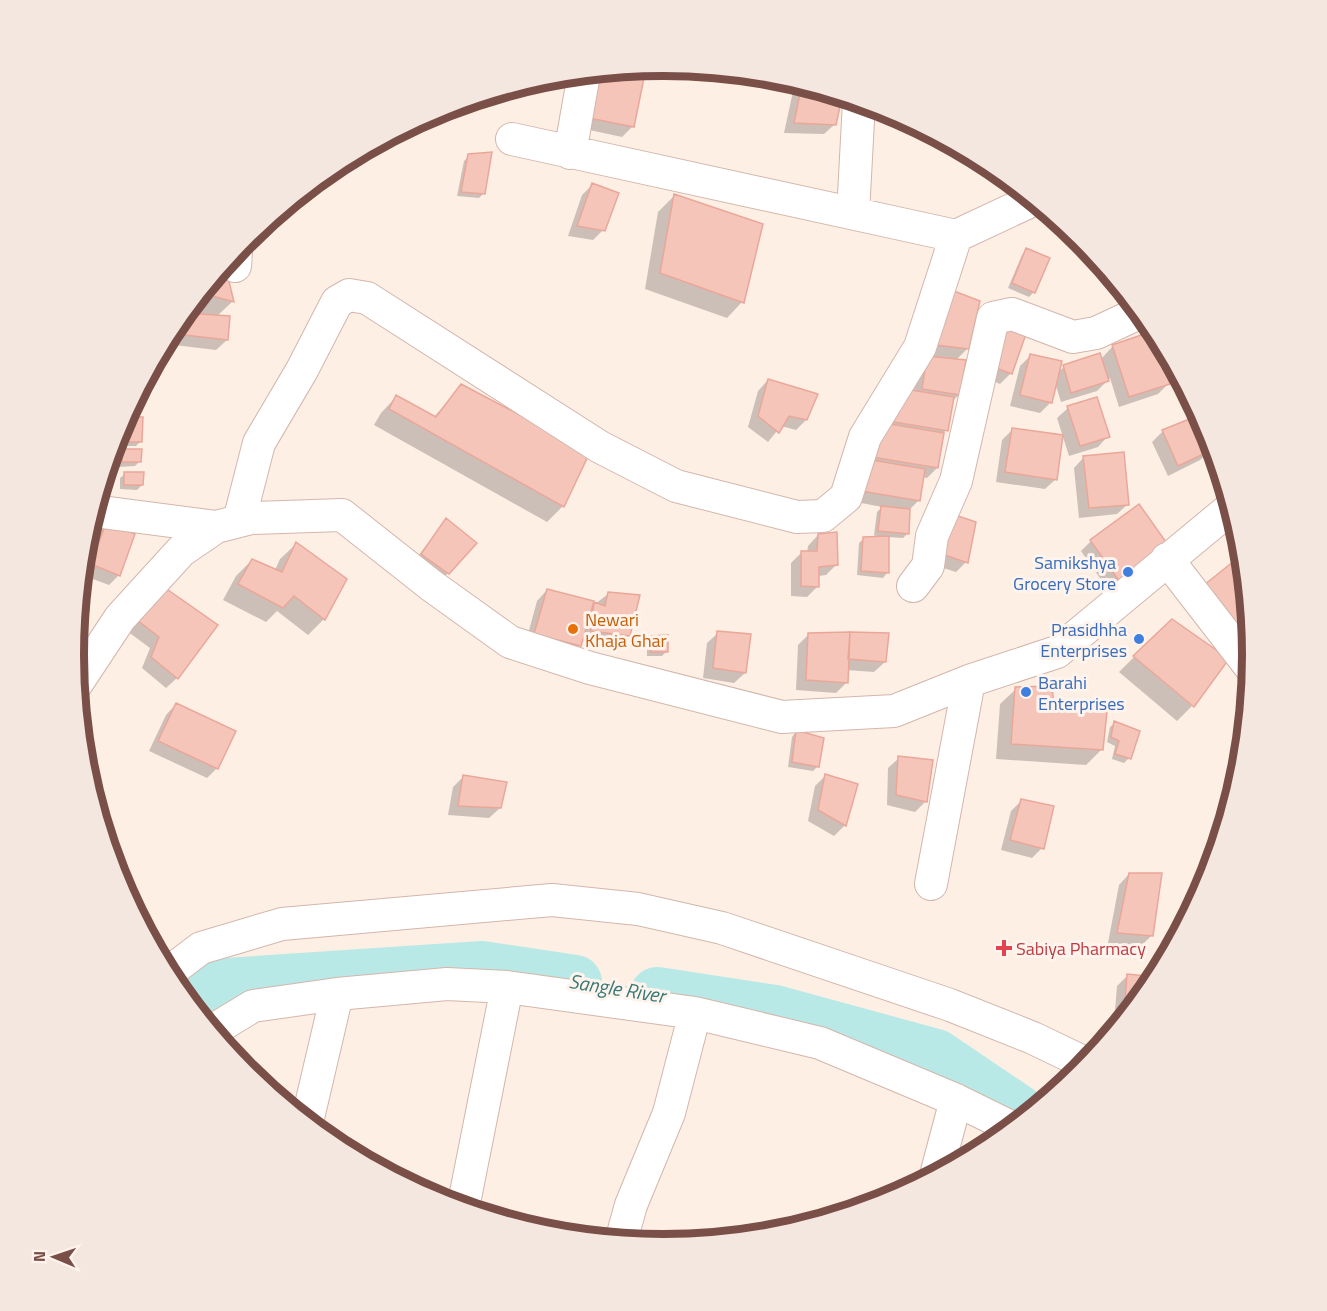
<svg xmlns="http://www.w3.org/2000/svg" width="1327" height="1311" viewBox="0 0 1327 1311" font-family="'Titillium Web',sans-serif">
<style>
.shadow{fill:#0003}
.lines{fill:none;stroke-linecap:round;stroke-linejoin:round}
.river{stroke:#b8e9e6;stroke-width:54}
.building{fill:#f6c5ba;stroke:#eaa799;stroke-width:1.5}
.minor-casing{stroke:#d3b6ac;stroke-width:34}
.minor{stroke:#fff;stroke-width:32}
.shop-dot{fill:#3f7fe0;stroke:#fff4ed;stroke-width:2}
.food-dot{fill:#e8710a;stroke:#fff4ed;stroke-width:2}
.health-dot{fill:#e0444e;stroke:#fff4ed;stroke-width:2}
.labels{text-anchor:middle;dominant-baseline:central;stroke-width:6;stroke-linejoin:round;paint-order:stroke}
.shop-label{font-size:18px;fill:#366cbe;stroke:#fff4ed;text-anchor:end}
.food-label{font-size:18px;fill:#c56008;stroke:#fff4ed;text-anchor:start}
.health-label{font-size:18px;fill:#be3a42;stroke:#fff4ed;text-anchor:start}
.water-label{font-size:20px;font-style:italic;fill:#377975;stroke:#fff4ed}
.rim{fill:none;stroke:#794f48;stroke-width:8}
</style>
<rect width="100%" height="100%" fill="#feefe5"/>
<path class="shadow" d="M644 68 633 126 622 137 580 128 591 73Z
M795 82 840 96 835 124 824 134 784 133Z
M449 107 450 113 439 123 411 127Z
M469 156 484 193 479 198 457 196 464 161Z
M592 185 603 230 593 240 568 236 582 195Z
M674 196 742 302 727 318 645 289 658 212Z
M1026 250 1034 292 1029 297 1008 288 1022 255Z
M224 266 232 302 217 316 227 340 216 350 166 344 174 328 185 314 206 316 189 309Z
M936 300 968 348 956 360 959 395 951 402 937 468 927 478 922 477 919 500 909 510 908 533 903 538 887 537V573L883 578 857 575 859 543 864 538H880L874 535 877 512 882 507 851 501 868 434 914 392 917 368Z
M1024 335 1010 374 1000 384 979 375Z
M1113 346 1169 383 1158 394 1119 407 1110 378 1097 391 1061 402 1055 383 1051 402 1040 413 1010 406 1020 366 1030 356 1057 373 1064 367 1101 359Z
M768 380 806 420 796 430 781 426 768 442 748 427 758 391Z
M461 386 563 506 547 522 374 425 381 413 396 397 434 417Z
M1068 408 1108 436 1098 447 1069 456 1057 418Z
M125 419H141V441L136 446H116L119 430Z
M1012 430 1056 479 1045 489 996 482 1002 440Z
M1163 431 1210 450 1200 460 1168 476 1152 442Z
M122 451 140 461 135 466 118 467V455Z
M1084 457 1128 504 1117 514 1079 518 1074 468Z
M108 466 107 483 101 489Z
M125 474 142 485 137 490 120 489V478Z
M446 520 448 573 438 584 411 565Z
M975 523 966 562 956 572 924 562Z
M106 525 119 575 109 585 82 575 96 535Z
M818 535 836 565 826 575 818 576V586L807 597 791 596V563L801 553H807L808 546Z
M1091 541 1170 549 1111 594 1081 551Z
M296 544 324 619 308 635 277 611 266 622 223 600 236 576 252 560 275 570 280 559Z
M547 590 590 608 608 594 628 636 618 646 581 641 570 655 525 645 537 601Z
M148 595 177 678 166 688 142 668 150 648 127 631Z
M718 633 745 673 734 683 703 678 707 643Z
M808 635 885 662 874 672 846 670V683L836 693 796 690 798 645Z
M652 638 666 652 662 656H647V643Z
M1134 657 1192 706 1177 721 1119 672Z
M1016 689 1102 749 1086 765 996 759 1000 704Z
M176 704 217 768 207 778 149 751 166 715Z
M1115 723 1129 758 1124 763 1112 759 1115 746 1107 742 1110 727Z
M796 732 818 766 813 771 788 767 792 737Z
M899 758 926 801 915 812 887 805 888 768Z
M826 775 856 785 845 825 834 836 808 821 815 786Z
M463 777 500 808 489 818 448 815 453 787Z
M1021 801 1042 848 1032 858 1001 850 1011 811Z
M1129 874 1152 935 1141 946 1108 943 1119 885Z
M1128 975 1156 979 1120 1024 1114 1023 1117 986Z"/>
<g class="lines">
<path class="river" d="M657 994 775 1012 936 1056 1026 1117
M194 1008 211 986 482 968 575 982"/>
</g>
<path class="building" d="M646 68 634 127 589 118 598 72Z
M802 84 842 97 836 125 794 123Z
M451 107V113L428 116 438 111Z
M492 152 485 194 461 192 468 154Z
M592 183 619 193 605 231 577 226Z
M674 194 763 224 744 303 660 273Z
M1026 248 1050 258 1035 293 1012 283Z
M225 265 234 302 202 293Z
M946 288 980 301 969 349 936 345Z
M186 313 230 316 228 340 176 334 177 323Z
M1001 326 1026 334 1012 374 988 365Z
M1153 331 1170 384 1129 397 1112 345Z
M1100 353 1109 381 1071 393 1063 365Z
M1030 354 1062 361 1052 403 1020 395Z
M927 356 966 360 960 395 922 389Z
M768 379 818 394 807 420 789 416 779 433 758 416Z
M461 384 590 452 564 507 389 409 396 395 436 417Z
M899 388 954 397 948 431 894 422Z
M1097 397 1110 437 1080 446 1067 406Z
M1197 416 1212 450 1178 466 1162 430Z
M126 417H143L142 442H120V427Z
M878 422 944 433 938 468 872 457Z
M1012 428 1063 435 1057 480 1005 472Z
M122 449H142L141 462H122Z
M1124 452 1129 505 1089 508 1083 456Z
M866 459 925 469 920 501 861 491Z
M124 472H144L143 485H124Z
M1139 504 1171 549 1122 585 1090 540Z
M881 506 910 509 909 534 878 531Z
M946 512 976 522 968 563 933 551Z
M446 518 477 543 449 574 421 554Z
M106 523 135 534 120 576 91 564Z
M837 532 838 565 819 567V587L801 586V551H817L818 534Z
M889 536V573L861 571 863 537Z
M296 542 347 579 325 620 294 596 283 608 238 584 252 559 282 572Z
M1243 554 1252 644 1204 585Z
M158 583 218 625 178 679 151 657 159 637 137 620Z
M547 589 594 601 581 646 534 634Z
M608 592 640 595 630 636 591 631 594 602 605 606Z
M1172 619 1229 659 1194 707 1133 656Z
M717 631 751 634 746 673 713 668Z
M850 632 848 683 806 680 808 633Z
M850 632 889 633 886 662 848 659Z
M668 635V652H651V636Z
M1052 686 1054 706 1107 711 1103 750 1011 744 1015 687Z
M176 703 236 731 218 769 158 741Z
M1114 721 1140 731 1131 759 1115 754 1119 741 1111 737Z
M796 730 824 738 819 767 792 762Z
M898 756 933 760 927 802 896 795Z
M825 774 858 784 846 826 818 810Z
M463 775 507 782 501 808 458 806Z
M1021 799 1054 806 1044 849 1010 840Z
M1129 873H1162L1153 936 1117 933Z
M1127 974 1157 977 1129 1013H1124Z"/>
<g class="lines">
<defs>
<path id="minor" d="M512 139 956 236
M570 153 584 74
M853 213 859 102
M235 266 236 252
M94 511 216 527 251 518 342 515 432 586 510 642 590 668 782 717 894 711 969 681 1057 652 1232 507
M239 521 259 443 302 370 337 302 349 295 367 298 600 447 676 486 797 517 823 516 846 497 865 437 920 347 956 236 1033 200
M1167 559 1252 669
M913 586 928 566 932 536 956 481 993 318 1012 314 1073 337 1096 333 1141 312
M77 683 120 618 181 551 216 527
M931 884 969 681
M168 973 201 948 282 924 552 900 638 909 722 928 950 1005 1033 1038 1087 1064
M214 1033 220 1026 253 1006 337 994 447 984 507 987 695 1013 820 1043 956 1100 1013 1128
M307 1122 337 994
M936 1175 956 1100
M463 1208 507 987
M621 1241 631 1205 669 1113 695 1013"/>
</defs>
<use href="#minor" class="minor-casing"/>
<use href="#minor" class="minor"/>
</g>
<g class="shop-dot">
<circle cx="1128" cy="572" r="6"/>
<circle cx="1139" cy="639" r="6"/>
<circle cx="1026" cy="692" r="6"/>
</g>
<circle class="food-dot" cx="573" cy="629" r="6"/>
<path class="health-dot" d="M1001 939h6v6h6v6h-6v6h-6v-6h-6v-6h6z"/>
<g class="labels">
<g class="shop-label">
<text x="1116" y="562">Samikshya<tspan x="1116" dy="21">Grocery Store</tspan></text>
<text x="1127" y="629">Prasidhha<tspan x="1127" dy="21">Enterprises</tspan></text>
<text x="1038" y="682" text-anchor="start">Barahi<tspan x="1038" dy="21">Enterprises</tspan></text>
</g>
<g class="food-label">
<text x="585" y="619">Newari<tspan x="585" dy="21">Khaja Ghar</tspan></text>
</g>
<g class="health-label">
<text x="1016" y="948">Sabiya Pharmacy</text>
</g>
<g class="water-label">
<text transform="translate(617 988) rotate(9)">Sangle River</text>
</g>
</g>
<path d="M0 0H1327V1311H0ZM84 655a579 579 0 1 1 1158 0a579 579 0 1 1-1158 0Z" fill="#f4e7e0" fill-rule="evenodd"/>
<path class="rim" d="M84 655a579 579 0 1 1 1158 0a579 579 0 1 1-1158 0Z"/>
<g transform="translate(54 1257) rotate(272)" stroke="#fff4ed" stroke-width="4.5" paint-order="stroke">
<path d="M0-4.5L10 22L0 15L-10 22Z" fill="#794f48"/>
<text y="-9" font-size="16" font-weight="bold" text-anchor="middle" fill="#794f48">N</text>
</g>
</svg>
